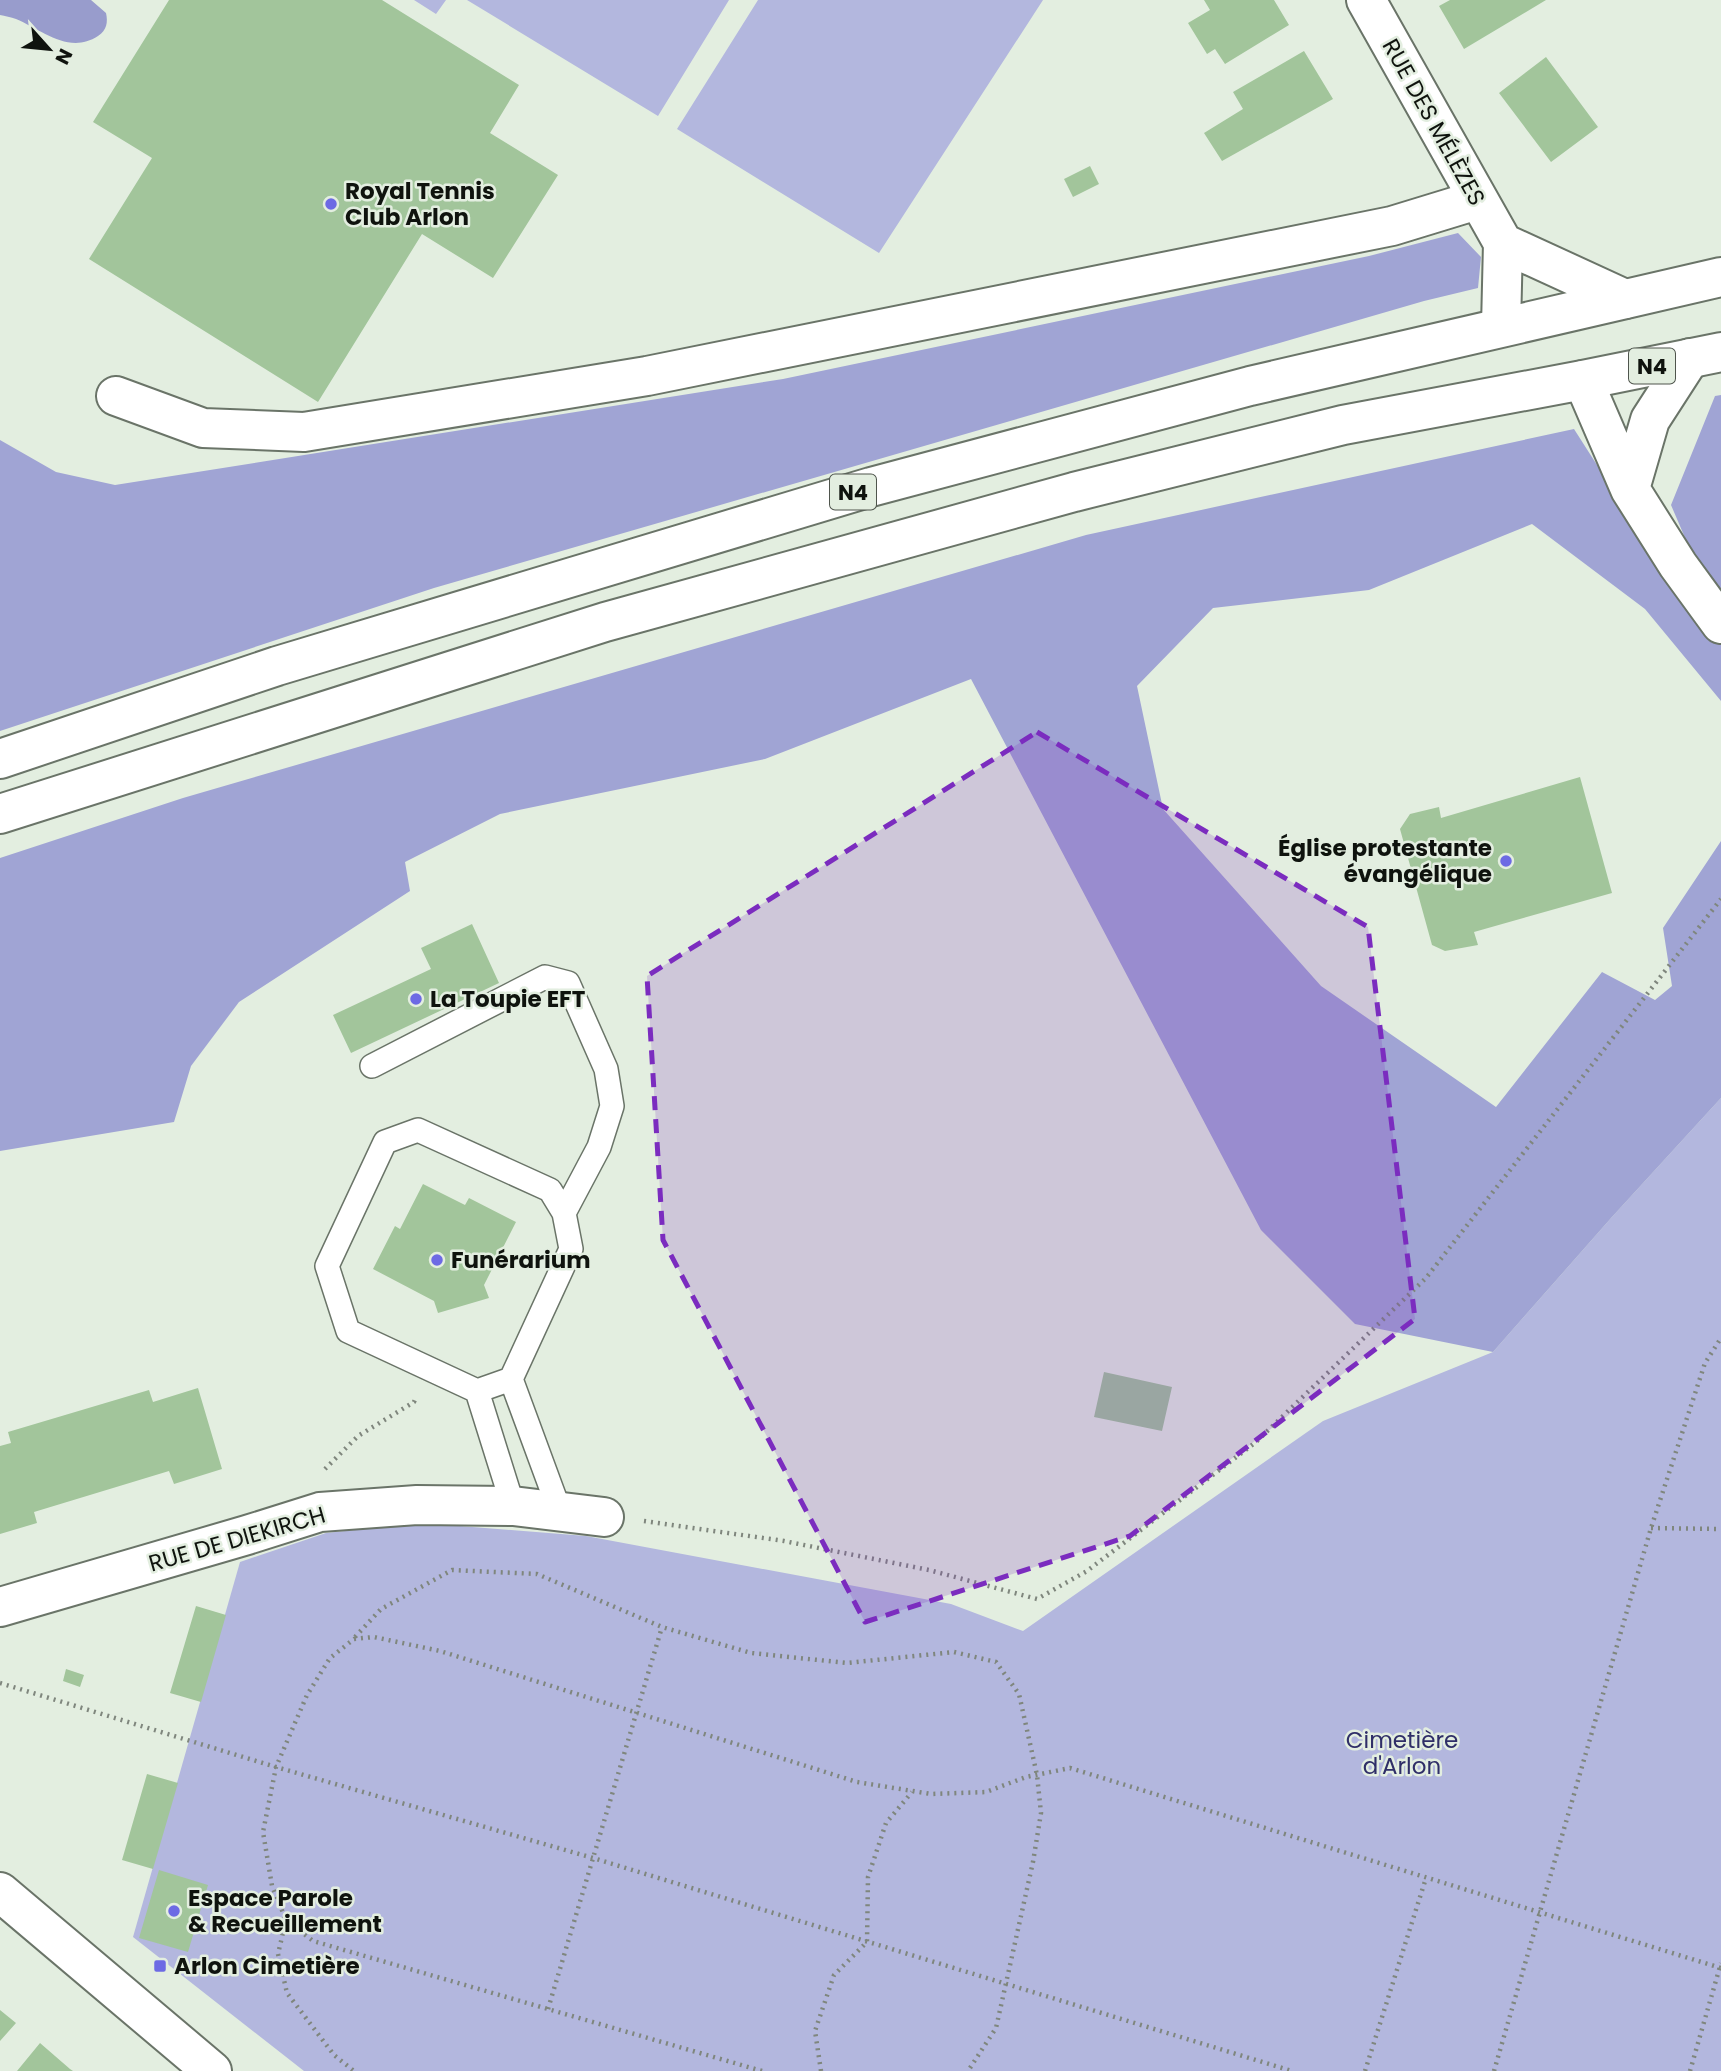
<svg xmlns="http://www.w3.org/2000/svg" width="1721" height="2071" viewBox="0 0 1721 2071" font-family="Poppins,sans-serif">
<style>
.green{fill:#b3b7de}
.forest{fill:#a0a4d4}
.water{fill:#989ccc}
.building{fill:#a2c59b}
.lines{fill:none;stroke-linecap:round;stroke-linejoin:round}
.lane-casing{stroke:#6a7468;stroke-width:26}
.street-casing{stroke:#6a7468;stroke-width:42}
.secondary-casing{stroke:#6a7468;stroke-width:42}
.primary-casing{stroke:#6a7468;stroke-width:42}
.path{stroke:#7f867d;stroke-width:4.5;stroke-dasharray:2 5;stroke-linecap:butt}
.lane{stroke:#fff;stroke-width:23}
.street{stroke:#fff;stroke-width:38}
.secondary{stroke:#fff;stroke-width:38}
.primary{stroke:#fff;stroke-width:38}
.marked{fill:#7b2cbf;fill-opacity:0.2;stroke:#7b2cbf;stroke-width:5;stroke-dasharray:14 9;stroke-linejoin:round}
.poi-dot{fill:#6d6ae4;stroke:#e3eee0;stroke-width:2.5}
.labels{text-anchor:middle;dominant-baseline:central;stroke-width:5;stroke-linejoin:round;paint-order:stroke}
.shield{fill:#e3eee0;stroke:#4f554d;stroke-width:2}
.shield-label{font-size:21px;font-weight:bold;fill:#0f130e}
.street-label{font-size:23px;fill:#0f130e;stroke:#e3eee0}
.poi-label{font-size:23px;font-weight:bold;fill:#0f130e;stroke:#e3eee0;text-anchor:start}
.park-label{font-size:23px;fill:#2f2e68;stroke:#e3eee0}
</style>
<rect width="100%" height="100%" fill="#e3eee0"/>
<path class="green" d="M414 0H446L436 14Z
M467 0H729L658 116Z
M758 0H1043L879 253 677 129Z
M1721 1098V2071H304L133 1937 240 1562 326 1533 422 1523 586 1536 951 1604 1023 1631 1323 1421 1493 1352 1612 1217Z"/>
<path class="forest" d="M1458 233 1481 257 1478 288 1424 301 434 588 0 731V440L56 472 115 485 783 379 1369 256Z
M1721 395V597L1695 561 1671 505 1715 396Z
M1574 429 1666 573 1721 645V701L1645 609 1532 524 1369 590 1213 608 1137 686 1163 809 1321 986 1496 1107 1602 972 1655 1000 1672 986 1663 928 1721 841V1098L1612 1217 1493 1352 1355 1324 1261 1230 971 679 765 759 500 814 405 862 410 891 239 1002 191 1066 174 1122 0 1151V858L183 798 1086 535Z"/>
<path class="water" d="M0 0H91L106 13C108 22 107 30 98 36 69 55 42 30 16 19 11 17 5 16 0 15Z"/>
<path class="building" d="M169 0H382L519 85 490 133 558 175 493 278 422 234 318 402 89 259 152 158 93 122Z
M1204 0H1274L1289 25 1225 64 1215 49 1207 54 1188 23 1210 10Z
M1450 0H1546L1464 49 1439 6Z
M1304 51 1333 99 1222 161 1204 133 1243 109 1233 92Z
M1546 57 1598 127 1551 162 1499 93Z
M1090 166 1099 184 1073 197 1064 179Z
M1580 777 1612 893 1474 932 1478 945 1445 951 1432 945 1400 829 1410 814 1439 807 1441 818Z
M472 924 499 983 351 1053 333 1015 431 969 421 948Z
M423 1184 465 1205 469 1198 516 1222 484 1285 489 1298 438 1313 434 1301 373 1269 395 1226 400 1229Z
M1104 1372 1172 1387 1162 1431 1094 1417Z
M198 1388 222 1469 174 1484 169 1471 34 1512 37 1523 0 1534V1446L11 1443 8 1432 149 1390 153 1402Z
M196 1606 226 1615 201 1702 170 1693Z
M66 1669 84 1675 80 1687 63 1681Z
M147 1774 178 1783 153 1869 122 1860Z
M159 1870 208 1885 188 1952 139 1938Z
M0 2010 16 2023 0 2041Z
M40 2043 70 2069 73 2071H17Z"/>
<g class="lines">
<defs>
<path id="lane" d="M372 1066 545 977 568 983 606 1069 612 1106 599 1147 564 1213
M511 1379 560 1512
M477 1391 511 1379 571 1249 564 1213 550 1190 418 1130 385 1142 327 1266 348 1331 477 1391 513 1506"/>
<path id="street" d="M1366 0 1503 243
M1501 327 1503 243 1625 299
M1583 380 1630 489 1678 565 1721 624
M116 396 203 428 304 432 647 376 1392 226 1477 200
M1630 489 1650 420 1690 358
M0 1607 247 1535 320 1512 417 1505 513 1506 604 1517"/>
<path id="secondary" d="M0 1892 212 2071"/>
<path id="primary" d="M0 759 277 666 871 487 1250 386 1721 277
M0 814 605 622 1074 492 1343 425 1583 380 1721 352"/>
</defs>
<use href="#lane" class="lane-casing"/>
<use href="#street" class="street-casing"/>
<use href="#secondary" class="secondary-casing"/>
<use href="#primary" class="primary-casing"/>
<path class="path" d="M325 1469 358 1436 414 1402 416 1397
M644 1521 784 1541 929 1570 1037 1599 1087 1571 1256 1442 1426 1278 1721 899
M1651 1528 1721 1529
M355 1637 381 1609 452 1570 537 1574 662 1627 751 1653 847 1663 954 1652 996 1662 1019 1694 1037 1775 1041 1813 1033 1862 996 2028 968 2071
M0 1683 276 1767 593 1858 1292 2071
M286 1920 278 1954 287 1993 334 2055 354 2071
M548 2009 662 1627
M762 2071 313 1941 286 1920 272 1886 263 1832 276 1767 307 1695 330 1658 354 1639 374 1637 440 1651 857 1782 931 1794 986 1792 1026 1777 1070 1768 1721 1968
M821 2071 815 2031 834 1975 867 1942 868 1877 886 1823 912 1792
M1365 2071 1426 1878
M1494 2071 1651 1528 1705 1363 1721 1338
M1690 2071 1721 1963"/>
<use href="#lane" class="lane"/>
<use href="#street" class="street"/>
<use href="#secondary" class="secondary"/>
<use href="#primary" class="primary"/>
</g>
<path class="marked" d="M1037 732 1368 927 1415 1319 1130 1536 865 1622 663 1240 647 976Z"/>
<g class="poi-dot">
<circle cx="331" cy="204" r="7"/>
<circle cx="1506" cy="861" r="7"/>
<circle cx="416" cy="999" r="7"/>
<circle cx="437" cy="1260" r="7"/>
<circle cx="174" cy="1911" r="7"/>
<rect x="153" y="1959" width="14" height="14" rx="3.5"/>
</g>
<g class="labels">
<g class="shield">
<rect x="1629" y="348.5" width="46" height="35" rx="5"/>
<rect x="830" y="474.5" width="46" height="35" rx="5"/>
</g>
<g class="shield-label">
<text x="1652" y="366">N4</text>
<text x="853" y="492">N4</text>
</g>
<g class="street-label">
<text transform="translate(1434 122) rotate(61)">RUE DES MÉLÈZES</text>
<text transform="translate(237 1539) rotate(-16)">RUE DE DIEKIRCH</text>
</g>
<g class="poi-label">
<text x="345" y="191">Royal Tennis<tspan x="345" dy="26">Club Arlon</tspan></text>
<text x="1492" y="848" text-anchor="end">Église protestante<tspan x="1492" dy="26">évangélique</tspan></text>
<text x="430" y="999">La Toupie EFT</text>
<text x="451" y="1260">Funérarium</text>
<text x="188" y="1898">Espace Parole<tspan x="188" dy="26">&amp; Recueillement</tspan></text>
<text x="174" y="1966">Arlon Cimetière</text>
</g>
<g class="park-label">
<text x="1402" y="1740">Cimetière<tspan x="1402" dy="26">d'Arlon</tspan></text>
</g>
</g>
<g transform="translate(49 49) rotate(117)" stroke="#e3eee0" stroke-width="5" paint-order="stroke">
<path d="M0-5L12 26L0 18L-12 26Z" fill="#0f130e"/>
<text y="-10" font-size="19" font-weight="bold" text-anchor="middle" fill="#0f130e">N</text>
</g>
</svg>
